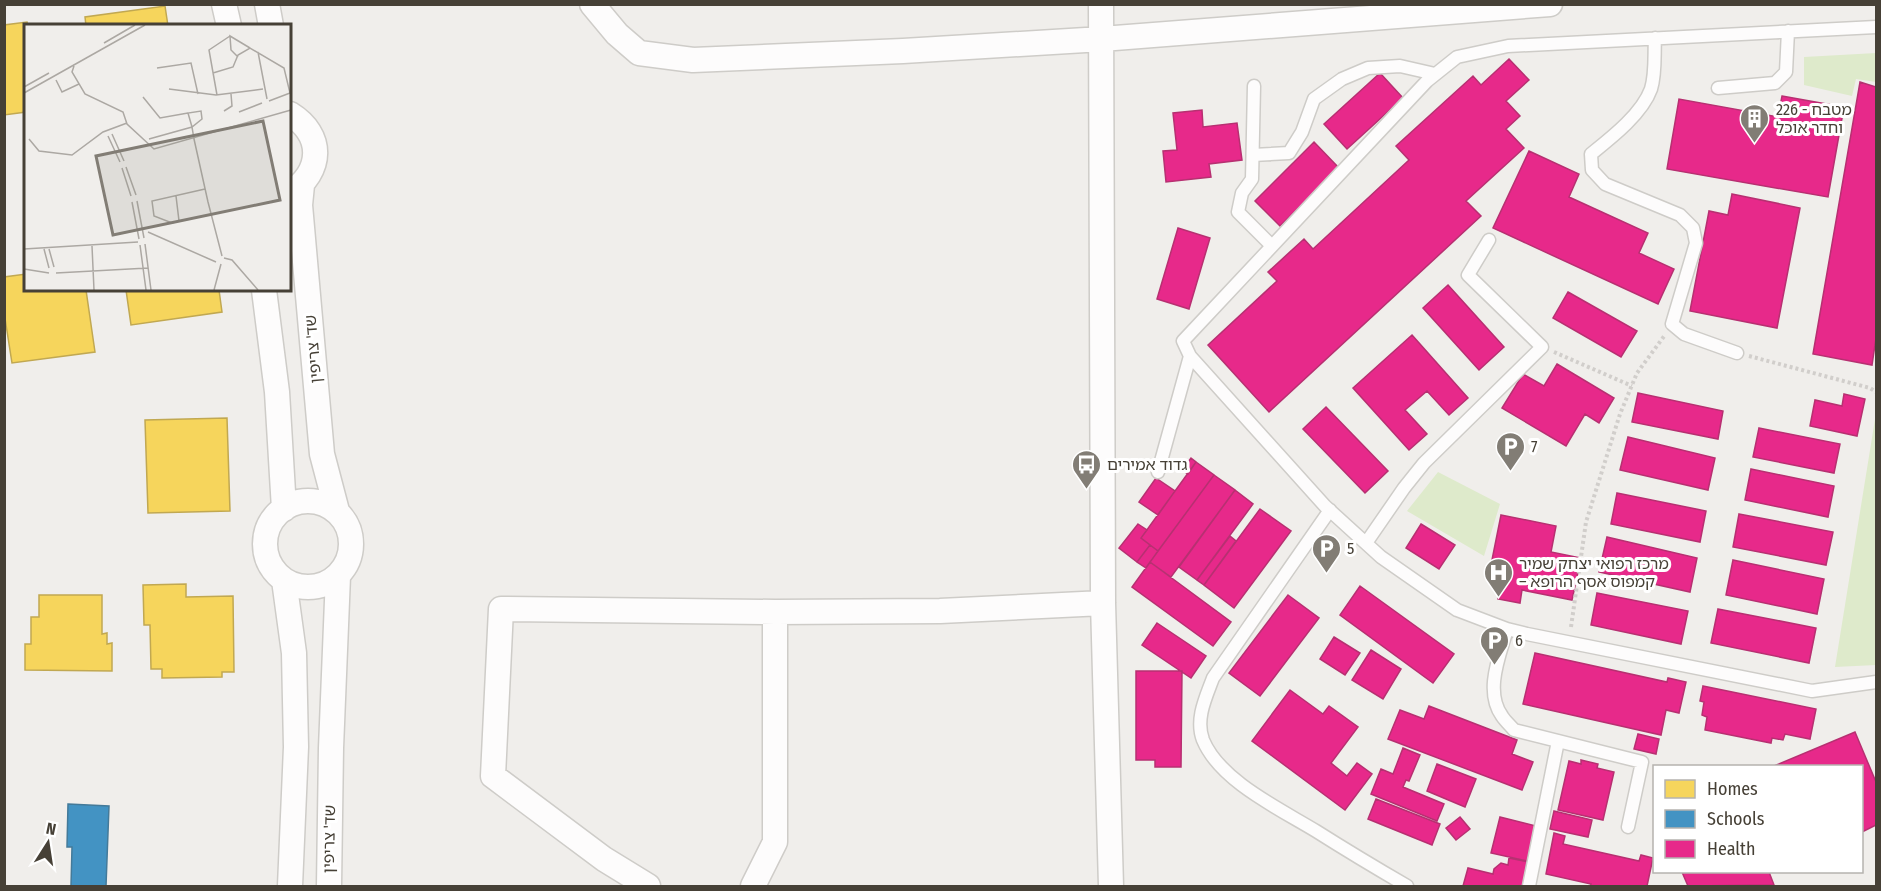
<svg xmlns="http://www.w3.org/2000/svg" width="1881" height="891" viewBox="0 0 1881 891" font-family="'Fira Sans Condensed','Noto Sans Hebrew',sans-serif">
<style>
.green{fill:#deeacb}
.homes{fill:#f6d55c;stroke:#c1a851;stroke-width:1.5}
.schools{fill:#4393c3;stroke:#447a99;stroke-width:1.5}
.health{fill:#e7298a;stroke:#b73071;stroke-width:1.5}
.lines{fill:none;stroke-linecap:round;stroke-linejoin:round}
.service-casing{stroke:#ceccc8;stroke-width:15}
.minor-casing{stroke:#ceccc8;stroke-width:27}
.path{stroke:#d1cecb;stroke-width:4;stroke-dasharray:3 3;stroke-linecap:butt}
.service{stroke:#fdfcfc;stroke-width:12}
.minor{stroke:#fdfcfc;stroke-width:24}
.labels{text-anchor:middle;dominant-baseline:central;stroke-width:6;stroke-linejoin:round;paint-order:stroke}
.poi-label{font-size:16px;fill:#464036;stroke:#fff;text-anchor:start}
.street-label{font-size:16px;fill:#464036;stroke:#fff}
.inset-road{fill:none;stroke:#aca8a3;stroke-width:1.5}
.view{fill:#827d75;fill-opacity:0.15;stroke:#827d75;stroke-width:3}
.inset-edge{fill:none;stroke:#464036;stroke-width:3}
</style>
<rect width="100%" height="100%" fill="#f0eeeb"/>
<path class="green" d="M1876 53V82L1856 79 1852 96 1804 85V57Z
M1876 413V665L1835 667Z
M1438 472 1500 504 1484 556 1407 511Z"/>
<path class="homes" d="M165 6 168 26H86L85 17Z
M27 22 28 26H26V112L4 115V25Z
M26 274V290H86L95 352 12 363 4 312V277Z
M126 290H219L222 312 131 325Z
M227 418 230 511 148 513 145 420Z
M186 584V597L233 596 234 672H222V677L162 678V669H151L150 625H144L143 585Z
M39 595H102V634L107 633V644L112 643V671L25 670V644H31V617H39Z"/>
<path class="schools" d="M68 804 109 806 106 886H71L72 847H67Z"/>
<path class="health" d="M1509 59 1529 80 1506 101 1520 116 1506 129 1524 148 1466 201 1481 216 1269 412 1208 345 1277 281 1268 272 1304 239 1313 249 1409 160 1396 146 1473 76 1481 85Z
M1380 73 1403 98 1347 149 1324 124Z
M1860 82 1876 87V338L1872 365 1813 354Z
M1782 96 1844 107 1828 197 1667 169 1679 99 1778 117Z
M1202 110 1203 127 1237 123 1242 160 1209 164 1211 177 1166 182 1163 151 1177 150 1173 113Z
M1314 142 1339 168 1280 226 1255 201Z
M1529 151 1579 174 1569 197 1648 233 1639 253 1674 269 1658 304 1493 228Z
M1732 194 1800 208 1777 328 1690 311 1709 211 1728 215Z
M1178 228 1210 238 1189 309 1157 299Z
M1448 285 1504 347 1479 370 1423 308Z
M1568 292 1637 331 1621 357 1553 318Z
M1412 335 1468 398 1449 415 1427 391 1405 410 1427 434 1409 450 1353 388Z
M1557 364 1614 398 1599 423 1585 414 1566 446 1502 408 1523 374 1544 386Z
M1638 393 1723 411 1718 439 1632 422Z
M1844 394 1865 399 1857 436 1810 426 1815 400 1842 406Z
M1326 407 1388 471 1365 493 1303 429Z
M1759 428 1840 444 1834 473 1753 457Z
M1628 437 1715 458 1708 490 1620 470Z
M1191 458 1196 462 1188 474 1182 470Z
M1196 462 1214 475 1158 551 1141 538Z
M1751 469 1834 486 1828 517 1745 500Z
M1214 475 1235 490 1171 577 1150 562Z
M1156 478 1175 491 1158 515 1139 502Z
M1235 490 1253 504 1197 580 1179 567Z
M1617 493 1706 511 1700 542 1611 524Z
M1260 509 1291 531 1234 608 1204 585Z
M1739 514 1833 532 1826 565 1733 547Z
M1501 515 1556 526 1551 552 1581 558 1572 600 1522 590 1520 603 1498 599 1504 567 1491 565Z
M1138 524 1147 530 1141 538 1150 545 1137 562 1119 548Z
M1421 524 1455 545 1439 569 1406 548Z
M1230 536 1236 541 1204 585 1197 580Z
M1607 537 1697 558 1690 592 1599 572Z
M1150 545 1158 551 1146 568 1137 562Z
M1733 560 1824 579 1817 614 1726 595Z
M1150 562 1231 622 1213 646 1132 587Z
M1360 586 1454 654 1433 683 1340 615Z
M1597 593 1688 611 1681 644 1591 625Z
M1288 595 1319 618 1260 696 1229 673Z
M1718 609 1816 628 1809 663 1711 643Z
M1157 623 1206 656 1191 678 1142 645Z
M1334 637 1360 653 1345 675 1320 659Z
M1371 650 1401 669 1383 699 1352 680Z
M1535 653 1667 682 1668 678 1686 682 1679 713 1666 710 1661 735 1523 704Z
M1136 671H1182L1181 767H1155V760H1136Z
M1703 686 1816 709 1810 739 1785 734 1783 740 1772 738 1771 743 1705 730 1707 717 1702 715 1704 702 1700 701Z
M1290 690 1323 714 1329 706 1358 727 1331 763 1347 776 1357 763 1372 774 1345 810 1252 741Z
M1429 706 1517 740 1512 754 1533 762 1522 790 1388 739 1400 710 1424 719Z
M1855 732 1876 782V825L1862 832V766H1774Z
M1638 734 1659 739 1656 754 1634 749Z
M1403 748 1420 755 1409 781 1406 780 1403 787 1444 804 1437 821 1371 794 1381 769 1393 774Z
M1581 760 1598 764 1597 768 1614 772 1603 820 1558 810 1569 761 1581 764Z
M1437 764 1476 779 1465 807 1427 791Z
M1376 799 1440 824 1432 845 1368 819Z
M1554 811 1592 820 1588 837 1550 829Z
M1460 817 1470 829 1456 840 1446 828Z
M1500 817 1536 826 1527 861 1491 853Z
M1554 833 1565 836 1563 844 1639 861 1641 855 1653 858 1647 886H1590L1591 884 1546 874Z
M1509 858 1529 862 1525 886H1463L1468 868 1493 874 1494 869 1501 863 1508 865Z
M1682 872H1769L1774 885 1688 886Z"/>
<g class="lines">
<defs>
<path id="service" d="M1876 27 1508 46 1457 57 1427 81 1183 341 1190 356 1325 506 1381 557 1457 610 1507 629 1527 634 1812 691 1876 682
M1655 38C1654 55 1656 73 1651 89 1642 114 1611 138 1591 154L1592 170 1605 184 1680 215 1693 228 1696 243 1672 324 1684 334 1737 353
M1254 86 1252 179 1242 193 1238 212 1272 246
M1718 88 1775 83 1786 72 1788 31
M1253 155 1289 153 1302 132 1314 99 1342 79 1368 68 1400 66 1435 74
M1158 472 1190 356
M1330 510 1213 678C1206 697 1195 719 1203 740 1220 781 1280 809 1316 831 1346 850 1376 868 1407 886
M1366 543 1404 488 1424 463 1542 347 1468 275 1489 240
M1507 629C1500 655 1484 691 1502 716 1505 721 1510 725 1514 730L1642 762 1628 827
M1529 886 1558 741"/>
<path id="minor" d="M224 4 229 26
M267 4 271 26
M592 4 617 34 639 53 693 60 903 51 1102 39 1550 4
M1101 4 1103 603 1111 886
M290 114C324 135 323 171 290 193
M302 185 300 205 322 454 337 511
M264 290 277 392 284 509
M265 544a43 43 0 1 1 86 0a43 43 0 1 1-86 0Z
M284 580 294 653 296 747 290 886
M329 886 331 748 338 576
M648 886 604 859 493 776 501 609 775 612 940 611 1103 603
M753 886 775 842V612"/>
</defs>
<use href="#service" class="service-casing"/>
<use href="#minor" class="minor-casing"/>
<path class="path" d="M1554 352 1632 386
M1749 356 1870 388 1876 392
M1571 627 1586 522 1620 414 1637 373 1665 335"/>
<use href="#service" class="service"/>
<use href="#minor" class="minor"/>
</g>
<defs>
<symbol id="building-pin" viewBox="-11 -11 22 30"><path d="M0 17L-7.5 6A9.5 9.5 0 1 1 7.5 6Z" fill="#827d75" stroke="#fff"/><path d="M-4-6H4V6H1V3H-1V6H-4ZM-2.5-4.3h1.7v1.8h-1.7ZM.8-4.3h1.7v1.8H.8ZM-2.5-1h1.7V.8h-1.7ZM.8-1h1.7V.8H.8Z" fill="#fff"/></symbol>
<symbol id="parking-pin" viewBox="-11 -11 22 30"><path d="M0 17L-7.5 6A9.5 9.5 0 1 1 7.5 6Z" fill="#827d75" stroke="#fff"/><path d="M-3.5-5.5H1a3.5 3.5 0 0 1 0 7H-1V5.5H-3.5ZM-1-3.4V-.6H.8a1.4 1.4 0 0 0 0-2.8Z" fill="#fff"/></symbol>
<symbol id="bus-pin" viewBox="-11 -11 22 30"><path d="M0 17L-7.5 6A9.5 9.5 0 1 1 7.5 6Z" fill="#827d75" stroke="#fff"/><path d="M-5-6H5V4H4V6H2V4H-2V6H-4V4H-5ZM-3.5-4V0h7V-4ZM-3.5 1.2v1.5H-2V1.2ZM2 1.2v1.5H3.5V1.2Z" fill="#fff"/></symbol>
<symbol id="hospital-pin" viewBox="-11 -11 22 30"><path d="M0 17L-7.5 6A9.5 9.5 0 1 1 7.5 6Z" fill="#827d75" stroke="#fff"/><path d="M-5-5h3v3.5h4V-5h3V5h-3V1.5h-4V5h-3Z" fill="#fff"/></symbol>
</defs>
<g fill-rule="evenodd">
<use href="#building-pin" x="1738" y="102" width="33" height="45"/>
<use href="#parking-pin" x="1494" y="430" width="33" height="45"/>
<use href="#bus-pin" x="1070" y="448" width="33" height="45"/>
<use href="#parking-pin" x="1310" y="532" width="33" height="45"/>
<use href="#hospital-pin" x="1482" y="556" width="33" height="45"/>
<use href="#parking-pin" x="1478" y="624" width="33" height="45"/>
</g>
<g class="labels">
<g class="poi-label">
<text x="1776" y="109">226 - מטבח<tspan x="1776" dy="18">וחדר אוכל</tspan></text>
<text x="1531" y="446">7</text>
<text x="1107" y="464">גדוד אמירים</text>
<text x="1347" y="548">5</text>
<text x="1519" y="563">מרכז רפואי יצחק שמיר<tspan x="1519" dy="18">– קמפוס אסף הרופא</tspan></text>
<text x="1515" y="640">6</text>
</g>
<g class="street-label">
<text transform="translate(313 349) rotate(-95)">שד' צריפין</text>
<text transform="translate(329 839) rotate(-89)">שד' צריפין</text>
</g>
</g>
<g transform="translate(24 24)">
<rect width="267" height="267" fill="#f0eeeb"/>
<path class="inset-road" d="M80 19 111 1M234 28 243 75M214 33 207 26 206 12 226 24M50 42 48 48 61 70 99 88 103 100 130 125 267 86M133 44 167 39 174 70M189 49 209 43 214 31 226 24 260 44 266 69 245 77M32 56 38 68 55 60M0 63 25 49M145 65 192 71 239 65M0 69 121 1M193 71 185 26 206 12M119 73 136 94 164 89M200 87 208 82 207 70M215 88 238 79M88 110 100 137M84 112 96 138M5 115 15 127 48 131 79 108 103 99M125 115 168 103 178 95 177 87 164 89 168 103 170 115 184 178 198 232M102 143 112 171M98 144 107 172M152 172 155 197 148 199 130 192 128 177 181 165M113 177 120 214M108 178 115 215M124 208 192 238M121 220 127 266M116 221 122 266M68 222 70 266M0 225 114 218M20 225 25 244M25 225 30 243M200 234 208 236 234 266M0 245 25 249M32 249 124 244M190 266 197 240"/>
<path class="view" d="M239 97 256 176 89 211 72 132Z"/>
<rect width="267" height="267" class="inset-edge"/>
</g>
<rect width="1881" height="891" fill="none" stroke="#464036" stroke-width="12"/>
<rect x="1653" y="765" width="210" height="108" fill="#ffffff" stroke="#b5b3af" stroke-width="1.5"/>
<rect x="1665" y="780" width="30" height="18" fill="#f6d55c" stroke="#b5b3af" stroke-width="1.5"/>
<text x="1707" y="795" font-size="18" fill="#464036">Homes</text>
<rect x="1665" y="810" width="30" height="18" fill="#4393c3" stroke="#b5b3af" stroke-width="1.5"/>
<text x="1707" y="825" font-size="18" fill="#464036">Schools</text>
<rect x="1665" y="840" width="30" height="18" fill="#e7298a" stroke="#b5b3af" stroke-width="1.5"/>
<text x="1707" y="855" font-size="18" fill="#464036">Health</text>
<g transform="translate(48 843) rotate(12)" stroke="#ffffff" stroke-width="4.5" paint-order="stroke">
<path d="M0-4.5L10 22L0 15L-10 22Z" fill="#464036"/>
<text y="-9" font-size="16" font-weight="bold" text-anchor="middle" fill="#464036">N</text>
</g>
</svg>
